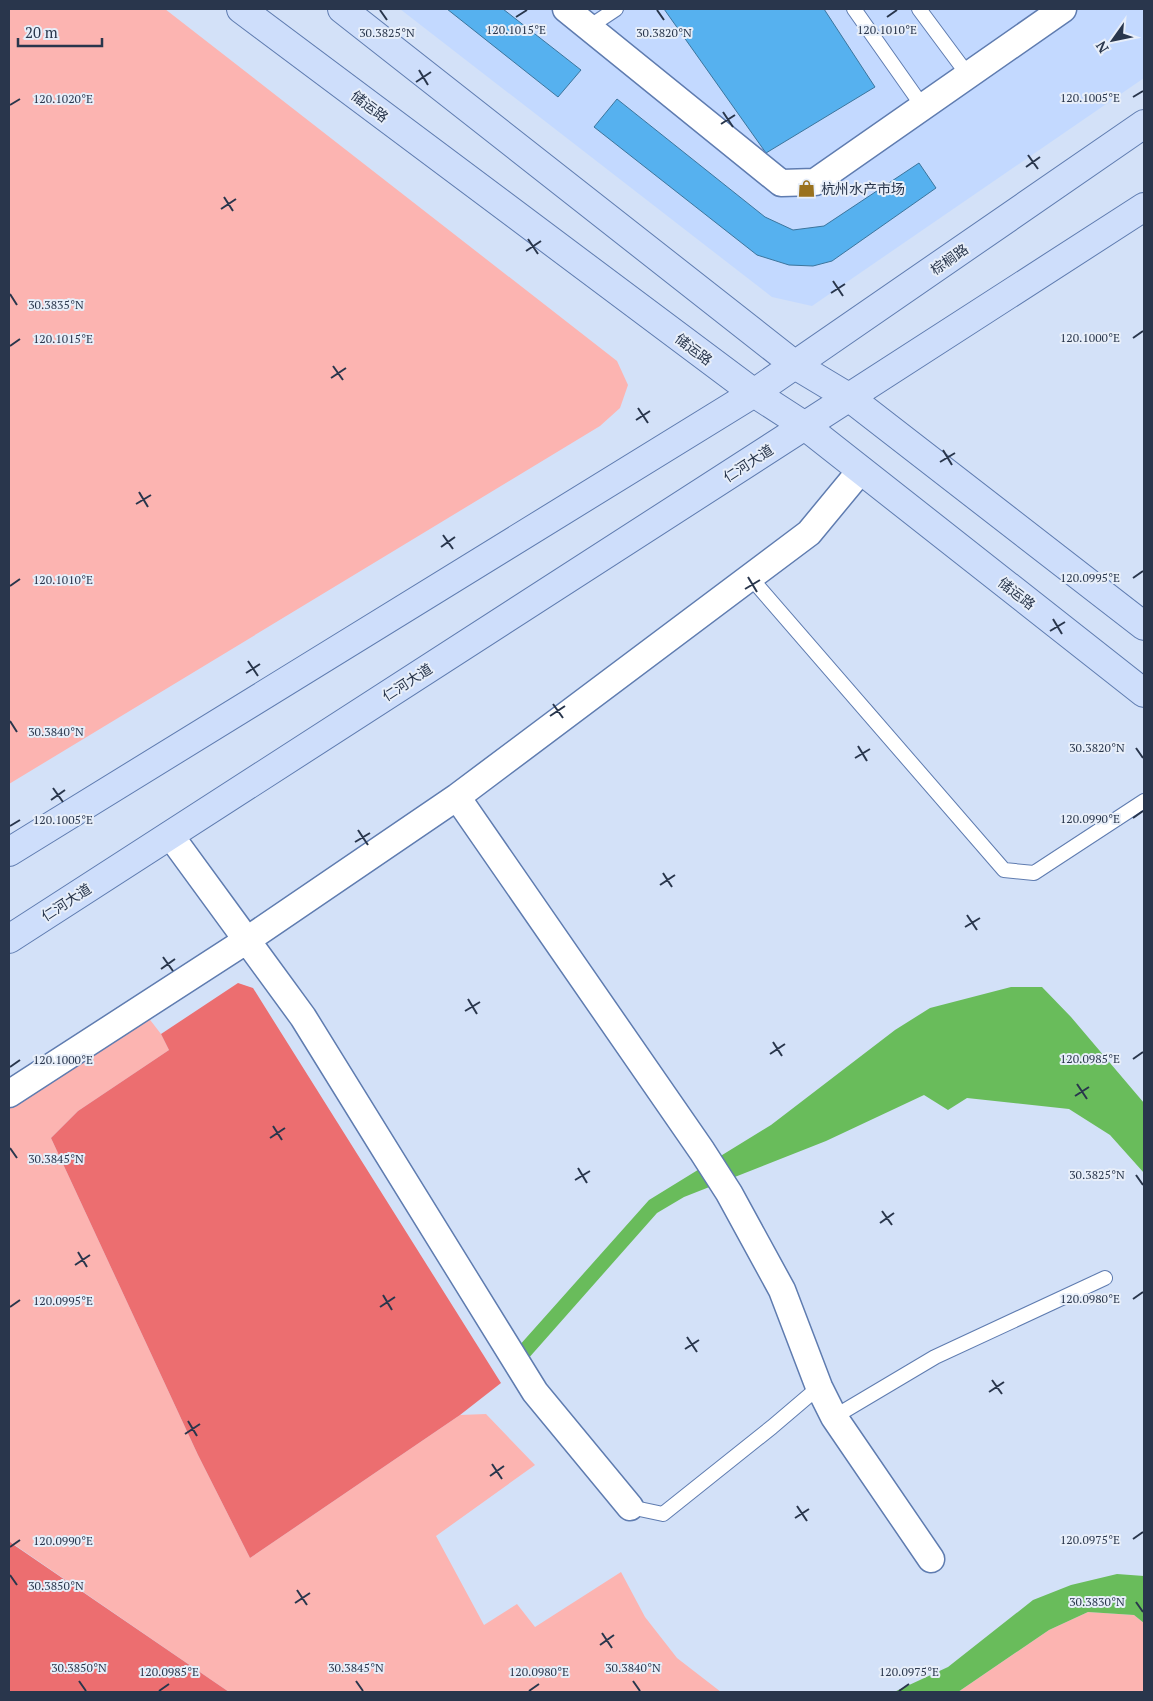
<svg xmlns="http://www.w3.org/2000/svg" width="1153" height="1701" viewBox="0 0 1153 1701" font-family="'PT Serif','Noto Sans SC',serif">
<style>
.built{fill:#c3d9ff}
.green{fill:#fcb4b1}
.forest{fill:#ec6e70}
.water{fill:#69bc5b}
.building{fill:#56b1ef;stroke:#3c759d}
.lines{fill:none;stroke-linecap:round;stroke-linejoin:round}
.lane-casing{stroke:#5f7cb0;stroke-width:16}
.street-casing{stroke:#5f7cb0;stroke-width:29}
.secondary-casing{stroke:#5f7cb0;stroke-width:30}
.lane{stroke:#fff;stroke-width:14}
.street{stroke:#fff;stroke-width:26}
.secondary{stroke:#cedefb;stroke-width:28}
.ticks{fill:none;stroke:#29364c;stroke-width:2}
.labels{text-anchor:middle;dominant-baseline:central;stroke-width:4;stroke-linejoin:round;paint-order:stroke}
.street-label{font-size:14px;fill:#29364c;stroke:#e7eef9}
.poi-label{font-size:14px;fill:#29364c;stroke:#e7eef9;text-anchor:start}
.ticks-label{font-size:12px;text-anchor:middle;fill:#29364c;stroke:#e7eef9;stroke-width:4;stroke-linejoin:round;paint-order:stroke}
</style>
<rect width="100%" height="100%" fill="#d3e1f8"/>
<path class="built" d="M400 9H1144V78L812 306 772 297Z"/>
<path class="green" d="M9 9H165L617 361 628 385 620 408 600 426 9 784Z
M144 1012 161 1034 169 1050 78 1111 51 1138 198 1455 250 1558 460 1415 486 1414 535 1465 436 1536 484 1625 517 1604 535 1627 621 1572 645 1617 677 1658 721 1692H229L9 1541V1106Z
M1088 1612 1134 1615 1144 1623V1692H958L1049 1630Z"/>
<path class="forest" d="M238 983 253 988 501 1383 460 1415 250 1558 198 1455 51 1138 78 1111 169 1050 161 1034Z
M9 1541 14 1545 229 1692H9Z"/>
<path class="water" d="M1011 987H1042L1071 1017 1144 1103V1173L1110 1135 1069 1109 967 1098 948 1110 924 1095 826 1141 684 1197 657 1213 527 1360 518 1347 649 1200 771 1125 895 1030 930 1008Z
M1117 1574 1144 1576V1623L1134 1615 1088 1612 1049 1630 958 1692H894L948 1667 1033 1600 1071 1585Z"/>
<path class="building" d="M447 9H503L581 70 558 97Z
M664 9H824L875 87 766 153Z
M617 99 765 217 793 230 824 226 919 163 936 188 832 261 813 266 789 265 757 255 594 127Z"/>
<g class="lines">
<defs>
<path id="lane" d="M854 9 923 107
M919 9 968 75
M589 27 616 9
M750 577 1004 870 1034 873 1144 801
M834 1417 935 1357 1105 1278
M630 1507 663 1514 772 1427 819 1387"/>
<path id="street" d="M566 9 781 183 815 182 1063 9
M457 797 702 1151 729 1193 782 1290 819 1387 834 1417 931 1559
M170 835 303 1017 535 1392 630 1507
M9 1094 247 940 457 797 809 533 861 470"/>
<path id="secondary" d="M241 9 754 393 805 426 1144 693
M342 9 795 365 850 398 1144 626
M9 852 754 393 1144 124
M9 939 1144 207"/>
</defs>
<use href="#lane" class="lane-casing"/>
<use href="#street" class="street-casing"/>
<use href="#secondary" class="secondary-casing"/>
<use href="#lane" class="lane"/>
<use href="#street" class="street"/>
<use href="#secondary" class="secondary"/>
</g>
<path class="ticks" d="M380 10 387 20M657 10 664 20M516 17 527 10M887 17 897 10M419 70 428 85M416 82 431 72M1133 97 1143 91M10 105 20 99M723 112 733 127M721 124 735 115M1028 155 1038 169M1026 167 1040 157M224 197 233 211M221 209 236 199M528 239 538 254M526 251 541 241M833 281 843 296M831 293 845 284M10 294 17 305M1133 338 1143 331M10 346 20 339M333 366 343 380M331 378 346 368M638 408 648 423M636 420 650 411M943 450 952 465M940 462 955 453M139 492 148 507M136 504 151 495M443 535 453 549M441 547 455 537M748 577 757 592M1133 578 1143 571M10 586 20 579M745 589 760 580M1053 619 1062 634M1050 631 1065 622M248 661 258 676M246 673 260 664M553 704 563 718M550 716 565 706M10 721 17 732M858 746 867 761M1136 748 1143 758M855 758 870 749M53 788 63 802M51 800 65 790M1133 818 1143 811M10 826 20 820M358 830 368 845M355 842 370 833M663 873 672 887M660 885 675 875M967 915 977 930M965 927 980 918M163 957 173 971M161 969 175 959M468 999 477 1014M465 1011 480 1002M773 1042 782 1056M770 1054 785 1044M1133 1059 1143 1052M10 1067 20 1060M1077 1084 1087 1099M1075 1096 1089 1087M273 1126 282 1140M270 1138 285 1128M10 1148 17 1158M578 1168 587 1183M1136 1175 1143 1185M575 1180 590 1171M882 1211 892 1225M880 1223 894 1213M78 1252 87 1267M75 1265 90 1255M383 1295 392 1310M1133 1299 1143 1292M10 1307 20 1300M380 1307 395 1297M687 1337 697 1352M685 1349 699 1340M992 1380 1002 1394M989 1392 1004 1382M188 1421 197 1436M185 1434 200 1424M492 1464 502 1479M490 1476 504 1466M797 1506 807 1521M795 1518 809 1509M1133 1539 1143 1532M10 1547 20 1540M10 1575 17 1585M297 1590 307 1605M1136 1602 1143 1612M295 1603 310 1593M602 1633 612 1648M600 1645 614 1635M79 1681 86 1691M356 1681 363 1691M633 1681 640 1691M159 1691 169 1684M529 1691 539 1684M899 1691 909 1684"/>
<defs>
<symbol id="shop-bare" viewBox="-9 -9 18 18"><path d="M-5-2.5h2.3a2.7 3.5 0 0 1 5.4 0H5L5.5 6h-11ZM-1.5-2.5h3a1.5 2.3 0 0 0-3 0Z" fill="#9a721f" stroke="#e7eef9" stroke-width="2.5" paint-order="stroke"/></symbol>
</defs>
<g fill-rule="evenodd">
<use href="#shop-bare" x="794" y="176" width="25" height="25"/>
</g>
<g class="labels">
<g class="street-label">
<text transform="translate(370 106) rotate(37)">储运路</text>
<text transform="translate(949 259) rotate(-35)">棕榈路</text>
<text transform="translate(694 349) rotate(37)">储运路</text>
<text transform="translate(748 463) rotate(-33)">仁河大道</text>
<text transform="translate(1017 593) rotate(38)">储运路</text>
<text transform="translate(407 682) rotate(-33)">仁河大道</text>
<text transform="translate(66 902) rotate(-33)">仁河大道</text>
</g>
<g class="poi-label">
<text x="821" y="188">杭州水产市场</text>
</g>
</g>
<g class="ticks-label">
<text x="516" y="34">120.1015°E</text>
<text x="887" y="34">120.1010°E</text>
<text x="387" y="37">30.3825°N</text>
<text x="664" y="37">30.3820°N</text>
<text x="1090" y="102">120.1005°E</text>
<text x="63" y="103">120.1020°E</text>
<text x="56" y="309">30.3835°N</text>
<text x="1090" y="342">120.1000°E</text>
<text x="63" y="343">120.1015°E</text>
<text x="1090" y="582">120.0995°E</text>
<text x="63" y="584">120.1010°E</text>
<text x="56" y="736">30.3840°N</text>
<text x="1097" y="752">30.3820°N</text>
<text x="1090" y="823">120.0990°E</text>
<text x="63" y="824">120.1005°E</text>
<text x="1090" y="1063">120.0985°E</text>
<text x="63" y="1064">120.1000°E</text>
<text x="56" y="1163">30.3845°N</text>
<text x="1097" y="1179">30.3825°N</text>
<text x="1090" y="1303">120.0980°E</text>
<text x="63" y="1305">120.0995°E</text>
<text x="1090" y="1544">120.0975°E</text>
<text x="63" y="1545">120.0990°E</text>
<text x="56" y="1590">30.3850°N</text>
<text x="1097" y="1606">30.3830°N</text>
<text x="79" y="1672">30.3850°N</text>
<text x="356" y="1672">30.3845°N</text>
<text x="633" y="1672">30.3840°N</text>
<text x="169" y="1676">120.0985°E</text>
<text x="539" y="1676">120.0980°E</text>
<text x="909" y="1676">120.0975°E</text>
</g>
<rect width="1153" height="1701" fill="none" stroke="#29364c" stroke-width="20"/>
<g transform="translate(1113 40) rotate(237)" stroke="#e7eef9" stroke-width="4" paint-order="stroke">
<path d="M0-4L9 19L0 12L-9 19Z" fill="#29364c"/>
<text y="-8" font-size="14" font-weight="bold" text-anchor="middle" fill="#29364c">N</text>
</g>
<path d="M18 38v8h84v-8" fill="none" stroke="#29364c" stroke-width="2.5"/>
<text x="25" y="38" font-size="15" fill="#29364c" stroke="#e7eef9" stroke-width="4" paint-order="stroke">20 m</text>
</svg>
